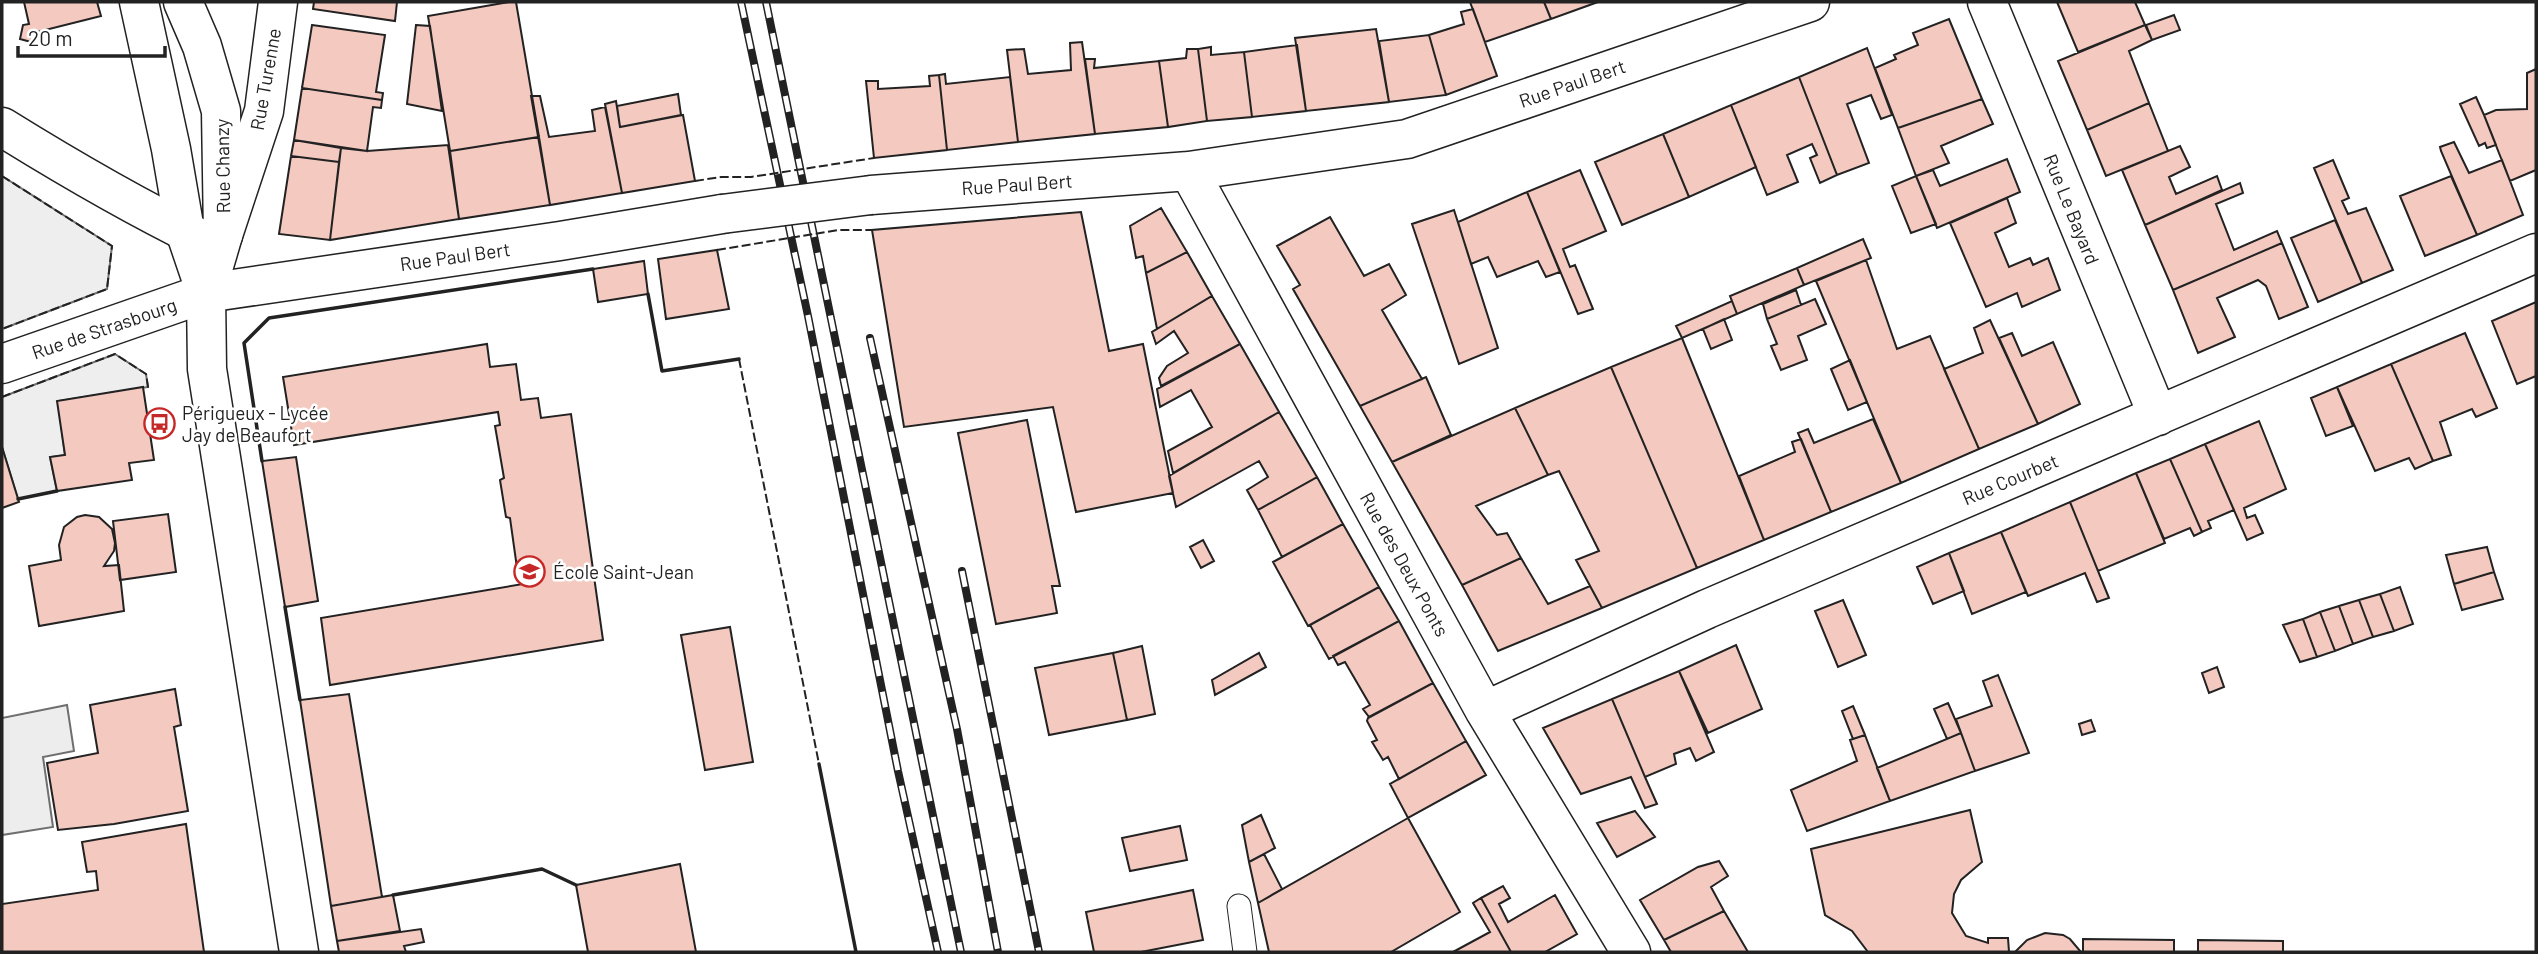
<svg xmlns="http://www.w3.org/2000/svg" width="2538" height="954" viewBox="0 0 2538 954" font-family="Barlow,sans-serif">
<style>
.green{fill:#eee;stroke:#6f6f6f;stroke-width:2}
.parking{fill:#ededed;stroke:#6f6f6f;stroke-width:2}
.building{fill:#f3c9c0;stroke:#222;stroke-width:2}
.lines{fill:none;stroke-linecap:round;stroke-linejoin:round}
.lane-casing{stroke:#222;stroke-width:25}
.street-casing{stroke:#222;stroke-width:41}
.primary-casing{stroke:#222;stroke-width:41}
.lane{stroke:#fff;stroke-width:23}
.street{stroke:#fff;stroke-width:38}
.primary{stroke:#fff;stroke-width:38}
.rail-casing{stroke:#222;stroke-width:8}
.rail{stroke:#fff;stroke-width:5;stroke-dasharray:16;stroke-linecap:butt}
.street-bridge-casing{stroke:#222;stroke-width:41;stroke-linecap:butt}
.street-bridge{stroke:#fff;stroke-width:38}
.fence{stroke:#222;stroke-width:2;stroke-dasharray:9 3.5;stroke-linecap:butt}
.wall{stroke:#222;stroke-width:3.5}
.labels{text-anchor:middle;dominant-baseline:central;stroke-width:5;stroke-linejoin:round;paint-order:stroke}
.street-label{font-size:19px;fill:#222;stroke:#fff}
.poi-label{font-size:19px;fill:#222;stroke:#fff;text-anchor:start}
</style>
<rect width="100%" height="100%" fill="#fff"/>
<path class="green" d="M2 176 112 246 107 289 2 329Z
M115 354 146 374 148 387 58 401 65 455 50 457 57 491 18 499 2 447V397Z"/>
<path class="parking" d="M67 705 74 751 43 757 53 827 2 835V718Z"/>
<path class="building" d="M24 2H97L101 16 33 33 31 42 20 39 23 25 29 24Z
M314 2H397L395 21 313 9Z
M509 2H516L539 137 450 151 428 16Z
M1470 2H1544L1551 19 1485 42Z
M1544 2H1598L1551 19Z
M2057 2H2135L2145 25 2078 52Z
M1473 9 1497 76 1446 95 1429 35 1464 24 1461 12Z
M2174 15 2180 30 2152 40 2146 25Z
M1949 19 1982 99 1898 128 1875 68 1896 59 1894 55 1918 45 1913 33Z
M312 25 385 35 376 92 383 93 382 100 302 88Z
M416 25 430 26 442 111 407 104Z
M2145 25 2152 40 2129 51 2149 103 2087 130 2058 61Z
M1376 29 1389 102 1306 111 1295 38Z
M1429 35 1446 95 1389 102 1379 41Z
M1082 42 1095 134 1018 142 1007 50 1024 49 1028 74 1071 70 1070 43Z
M1297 45 1306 111 1252 117 1244 52Z
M1211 47V55L1244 52 1252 117 1207 121 1198 49Z
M1867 48 1892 115 1881 119 1871 95 1847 104 1869 163 1837 175 1799 77Z
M1187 49H1198L1207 121 1168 127 1159 61 1186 58Z
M1085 59H1095L1094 68 1159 61 1168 127 1095 134Z
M2536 69V170L2510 181 2484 115 2496 110 2527 109V73Z
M945 74 946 84 1010 77 1018 142 947 150 939 75Z
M939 75 947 150 874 158 866 81H878V89L930 86 929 76Z
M1799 77 1837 175 1820 183 1810 158 1817 155 1812 144 1787 155 1798 182 1767 195 1731 105Z
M302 88 382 100 381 108 373 107 367 151 294 140Z
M678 94 681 115 620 127 617 106Z
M531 96H540L549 137 595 131 592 110 605 107 622 193 550 205Z
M2476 97 2484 115 2496 145 2487 148 2485 143 2479 146 2460 104Z
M1982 99 1993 124 1941 146 1949 163 1916 176 1898 128Z
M616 101 620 127 683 115 695 181 622 193 605 104Z
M2149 103 2168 151 2106 176 2087 130Z
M1731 105 1756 167 1689 197 1663 134Z
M1663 134 1689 197 1622 225 1595 162Z
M539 137 550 205 459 219 450 151Z
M294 140 341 148 339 162 291 156Z
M2454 142 2469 173 2502 160 2523 215 2477 235 2441 151 2440 147Z
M448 145 459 219 330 240 341 148 367 151Z
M2180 146 2190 167 2169 177 2176 194 2217 176 2222 190 2145 225 2122 170Z
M291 156 339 162 330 240 279 234Z
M2007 159 2020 192 1937 228 1916 176 1933 170 1940 186Z
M2333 160 2349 198 2342 201 2348 214 2366 208 2393 270 2362 283 2314 168Z
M1580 170 1606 231 1563 249 1570 267 1575 265 1593 309 1578 314 1527 192Z
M1916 176 1936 224 1911 233 1892 186Z
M2451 176 2477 235 2425 256 2400 196Z
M2240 183 2243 193 2216 204 2234 250 2277 231 2282 243 2173 290 2145 225Z
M1527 192 1560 272 1546 277 1538 261 1497 277 1488 257 1471 264 1458 222Z
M2007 198 2016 223 1995 233 2009 267 2030 258 2033 265 2048 258 2060 290 2022 307 2017 293 1986 307 1950 223Z
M1161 208 1187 252 1146 273 1143 256 1136 258 1130 226Z
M1454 210 1498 348 1459 364 1412 224Z
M1081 212 1109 351 1143 344 1173 493 1076 512 1053 407 904 427 872 230Z
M1330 217 1364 276 1389 264 1406 295 1382 310 1422 379 1360 406 1293 289 1300 285 1277 246Z
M2335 220 2362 283 2318 302 2291 238Z
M1863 239 1871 258 1804 285 1797 268Z
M2282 243 2308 307 2279 319 2266 286 2258 280 2217 298 2235 337 2198 353 2173 290Z
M717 250 729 309 666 319 658 259Z
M1187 252 1212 296 1157 329 1146 273Z
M1866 260 1897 349 1930 336 1979 449 1901 483 1816 281Z
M644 261 648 294 598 302 593 269Z
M1797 268 1804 285 1737 314 1730 296Z
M1796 290 1801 305 1767 319 1763 304Z
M1212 296 1240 344 1161 386 1159 378 1167 366 1188 353 1174 331 1156 344 1152 332Z
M1815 299 1826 324 1798 336 1807 360 1781 370 1771 346 1777 344 1767 319Z
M1732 301 1737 314 1682 338 1676 326Z
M2536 302V376L2517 384 2492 321Z
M1724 319 1732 340 1711 349 1703 329Z
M1990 320 2038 424 1979 449 1944 369 1983 353 1974 328Z
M2012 333 2022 356 2053 342 2080 404 2038 424 1999 338Z
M2465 333 2497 408 2476 417 2472 409 2440 422 2451 455 2433 461 2391 364Z
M1682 338 1764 540 1697 568 1611 367Z
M487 344 490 367 516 364 521 400 538 398 541 418 571 414 603 640 330 685 321 618 523 584 521 566 517 568 510 518 506 517 500 480 504 478 495 426 500 425 498 412 294 445 283 377Z
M1240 344 1279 412 1173 473 1168 451 1212 427 1191 390 1160 407 1157 389Z
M1850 360 1867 402 1848 410 1831 369Z
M2391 364 2433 461 2415 469 2409 458 2375 471 2337 387Z
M1611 367 1697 568 1602 608 1576 560 1599 551 1559 471 1548 475 1515 408Z
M1426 377 1451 435 1392 462 1360 406Z
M143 387 154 460 129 463 132 480 57 491 50 457 65 455 57 401Z
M2337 387 2353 426 2326 436 2311 398Z
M1515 408 1548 475 1476 506 1497 535 1507 533 1521 558 1462 585 1392 462Z
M1279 412 1317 477 1258 510 1247 490 1268 477 1259 461 1176 507 1169 476Z
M1873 419 1901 483 1831 512 1798 433 1808 429 1814 443Z
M1027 420 1060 586H1052L1057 613 996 624 958 433Z
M2259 421 2286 489 2244 508 2247 518 2255 515 2263 533 2247 540 2205 444Z
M1801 439 1831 512 1764 540 1739 476 1795 452 1792 442Z
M2205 444 2234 510 2208 521 2211 528 2202 532 2170 459Z
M2 447 19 502 2 508Z
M296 457 318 601 285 607 262 461Z
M2170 459 2202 532 2194 536 2190 528 2164 539 2136 473Z
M2136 473 2165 543 2098 571 2070 502Z
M1317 477 1343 524 1282 557 1258 510Z
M2070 502 2109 598 2097 602 2085 573 2028 596 2001 532Z
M168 514 176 572 120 580 113 521Z
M85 515 99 517 112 529 115 543 114 551 104 566 119 565 124 611 39 626 29 566 61 560 59 545 64 527 77 517Z
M1343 524 1379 587 1308 626 1273 562Z
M2001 532 2026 592 1972 614 1949 553Z
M1203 540 1214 561 1201 568 1190 547Z
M2487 547 2494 572 2454 584 2446 555Z
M1949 553 1964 591 1933 604 1917 567Z
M1521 558 1548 604 1590 586 1602 608 1498 651 1462 585Z
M2494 572 2503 599 2462 610 2454 584Z
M1379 587 1399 621 1329 659 1310 625Z
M2400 587 2413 624 2394 631 2380 594Z
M2380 594 2394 631 2373 637 2359 600Z
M1843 600 1866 655 1838 667 1815 611Z
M2359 600 2373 637 2353 644 2339 606Z
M2339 606 2353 644 2335 651 2320 612Z
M2320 612 2335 651 2317 657 2303 619Z
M2303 619 2317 657 2300 662 2283 625Z
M1399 621 1433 683 1369 717 1363 709 1370 705 1345 662 1338 665 1333 656Z
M730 627 753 762 705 770 681 635Z
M1736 645 1762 709 1708 733 1679 671Z
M1142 646 1155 714 1127 720 1113 653Z
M1113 653 1127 720 1049 735 1035 668Z
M1259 653 1266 667 1215 695 1212 680Z
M2217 667 2224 687 2209 693 2202 673Z
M1679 671 1714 752 1696 761 1690 748 1674 754 1676 764 1645 777 1612 699Z
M1998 675 2029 753 1975 771 1956 719 1992 706 1983 681Z
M1433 683 1466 741 1399 779 1388 757 1383 760 1372 742 1377 740 1367 721 1368 718Z
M175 689 181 725 174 727 188 811 114 824 58 830 47 763 98 753 90 705Z
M349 694 382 897 331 906 300 700Z
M1612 699 1645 777 1657 804 1645 808 1631 777 1581 794 1543 728Z
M1948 703 1961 733 1947 739 1934 709Z
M1853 706 1865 735 1853 739 1842 711Z
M2091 720 2095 731 2082 735 2079 724Z
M1961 733 1975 771 1890 801 1877 768Z
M1865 735 1890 801 1807 831 1791 790 1857 761 1850 740Z
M1466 741 1486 775 1408 818 1390 784Z
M1970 810 1982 862 1961 880 1954 894 1952 913 1966 936 1988 943V938H2008L2009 952H1868L1852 931 1825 915 1811 849Z
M1635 811 1655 837 1617 857 1597 823Z
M1261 815 1275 848 1249 862 1242 825Z
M1408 818 1460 912 1391 952H1269L1258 903Z
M186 824 204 952H2V904L98 890 96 871 87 872 82 842Z
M1180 826 1187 860 1130 871 1122 838Z
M1264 854 1282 889 1258 903 1249 862Z
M1719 861 1728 876 1711 887 1724 911 1664 940 1640 900 1698 867Z
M680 864 696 952H588L576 885Z
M1503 886 1510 898 1499 904 1508 922 1555 895 1577 934 1545 952H1511L1481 898Z
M1193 890 1203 940 1141 952H1094L1086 912Z
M393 895 400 931 337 941 331 906Z
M1481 898 1511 952H1453L1490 932 1473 903Z
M1724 911 1748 952H1671L1664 940Z
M421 929 424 942 404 946 406 952H339L337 941Z
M2045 933 2063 935 2070 939 2081 952H2015L2027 940Z
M2083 939 2174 940V952H2083Z
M2198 940 2283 941V952H2198Z"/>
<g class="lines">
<defs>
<path id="lane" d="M1239 906 1245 952"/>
<path id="street" d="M1987 2 2158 416
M2 127C68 168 135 207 205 241L223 235 264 111 278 2
M1189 171 1485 711 1631 952
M871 195 1189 171 1407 139 1810 2
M2 364 206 293 560 241 722 214
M1485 711 1707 609 2536 253"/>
<path id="primary" d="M139 2 171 149 185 231 206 293 207 369 299 952
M183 2 202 46 221 111 223 235 206 293"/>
</defs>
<use href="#lane" class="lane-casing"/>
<use href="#street" class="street-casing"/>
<use href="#primary" class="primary-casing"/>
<use href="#lane" class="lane"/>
<use href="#street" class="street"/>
<use href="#primary" class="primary"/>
<defs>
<path id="rail" d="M741 2 808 316 898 771 938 952
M766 2 961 952
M870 338 957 729 998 952
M962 571 1039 952"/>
</defs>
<use href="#rail" class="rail-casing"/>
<use href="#rail" class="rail"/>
<defs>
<path id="street-bridge" d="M722 214 871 195"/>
</defs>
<use href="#street-bridge" class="street-bridge-casing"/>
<use href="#street-bridge" class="street-bridge"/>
<path class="fence" d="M2 176 112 246 107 289 2 329
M695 181 721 177H751L874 158
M717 250 838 230H872
M739 359 819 764
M2 397 115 354 146 374 148 387H143"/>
<path class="wall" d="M648 294 662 371 739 359
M262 461 244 343 269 318 593 269
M18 499 57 491
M285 607 300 700
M819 764 856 952
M393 895 542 869 576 885"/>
</g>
<defs>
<symbol id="bus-ring" viewBox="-11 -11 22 22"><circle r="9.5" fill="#fff" stroke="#c62828" stroke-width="1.5"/><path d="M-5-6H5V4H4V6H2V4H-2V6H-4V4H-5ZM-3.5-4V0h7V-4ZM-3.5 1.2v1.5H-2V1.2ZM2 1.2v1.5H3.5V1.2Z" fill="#c62828"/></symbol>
<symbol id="school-ring" viewBox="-11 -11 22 22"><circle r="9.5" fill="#fff" stroke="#c62828" stroke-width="1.5"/><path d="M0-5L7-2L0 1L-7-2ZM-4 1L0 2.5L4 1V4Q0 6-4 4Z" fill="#c62828"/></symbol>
</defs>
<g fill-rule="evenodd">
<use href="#bus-ring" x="142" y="406" width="35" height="35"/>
<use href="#school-ring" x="512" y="554" width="35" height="35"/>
</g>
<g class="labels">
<g class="street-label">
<text transform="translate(265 79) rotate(-80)">Rue Turenne</text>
<text transform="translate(1572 83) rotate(-19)">Rue Paul Bert</text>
<text transform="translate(222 166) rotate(-91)">Rue Chanzy</text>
<text transform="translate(1017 184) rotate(-4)">Rue Paul Bert</text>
<text transform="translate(2072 209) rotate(68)">Rue Le Bayard</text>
<text transform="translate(455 256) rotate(-8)">Rue Paul Bert</text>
<text transform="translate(104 328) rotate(-19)">Rue de Strasbourg</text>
<text transform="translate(2010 479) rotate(-23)">Rue Courbet</text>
<text transform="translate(1405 564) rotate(61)">Rue des Deux Ponts</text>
</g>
<g class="poi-label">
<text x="182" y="412">Périgueux - Lycée<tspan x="182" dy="22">Jay de Beaufort</tspan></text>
<text x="553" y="571">École Saint-Jean</text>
</g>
</g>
<rect width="2538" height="954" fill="none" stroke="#222222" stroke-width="7"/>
<path d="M18 46v10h147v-10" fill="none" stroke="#222222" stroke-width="3.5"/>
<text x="28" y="46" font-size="21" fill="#222222" stroke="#ffffff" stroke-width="5" paint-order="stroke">20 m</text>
</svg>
